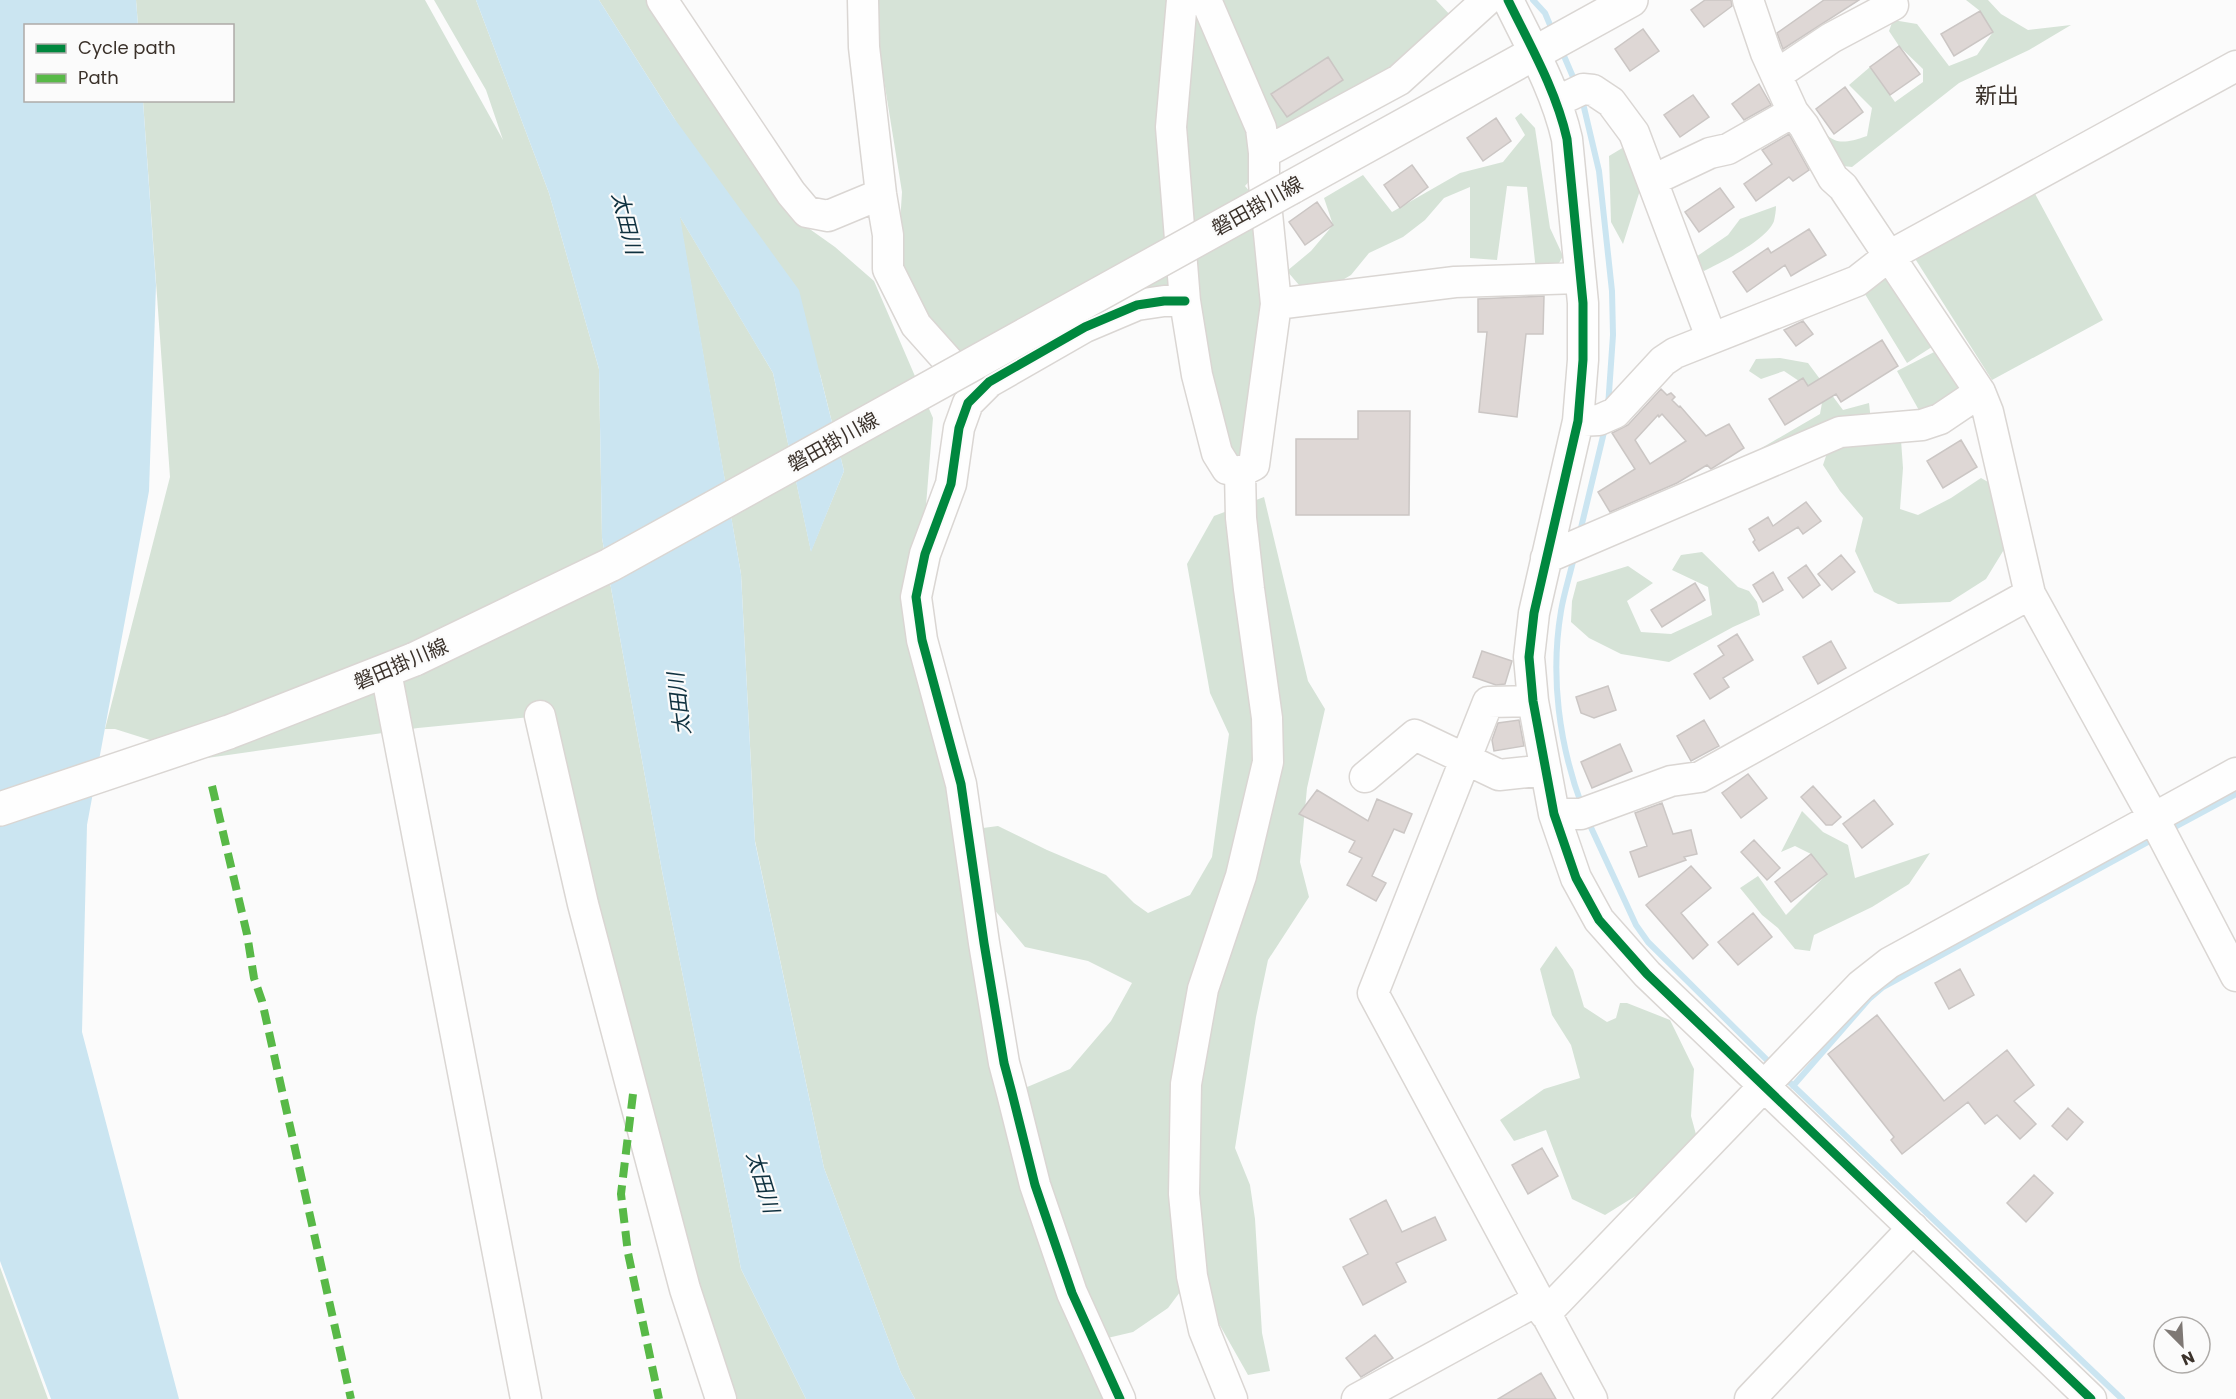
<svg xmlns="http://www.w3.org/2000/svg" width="2236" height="1399" viewBox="0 0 2236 1399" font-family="Poppins,'Noto Sans JP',sans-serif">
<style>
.green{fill:#d6e3d7}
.water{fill:#cbe5f1}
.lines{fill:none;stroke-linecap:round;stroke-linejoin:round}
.stream{stroke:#cbe5f1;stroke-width:6}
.building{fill:#ded7d5;stroke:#cbc6c4;stroke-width:1.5;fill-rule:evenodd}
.minor-casing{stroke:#dad6d3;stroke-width:33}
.major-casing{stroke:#dad6d3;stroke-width:36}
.minor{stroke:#fefefe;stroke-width:30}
.major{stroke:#fefefe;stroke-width:33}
.major-bridge-casing{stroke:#dad6d3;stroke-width:36;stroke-linecap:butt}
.major-bridge{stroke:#fefefe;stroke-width:33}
.quiet{stroke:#58b947;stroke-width:8;stroke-dasharray:15 8;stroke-linecap:butt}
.cycleway-casing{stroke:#fbfbfb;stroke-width:13}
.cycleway{stroke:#00873e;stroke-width:9}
.labels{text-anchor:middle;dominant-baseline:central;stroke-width:4.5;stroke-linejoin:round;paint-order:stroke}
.street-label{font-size:20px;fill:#3b322b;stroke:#fbfbfb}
.water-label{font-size:21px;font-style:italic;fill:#0f313f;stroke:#fbfbfb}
.quarter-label{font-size:22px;fill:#3b322b;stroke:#fbfbfb}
</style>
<rect width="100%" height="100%" fill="#fbfbfb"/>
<path class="green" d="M136 0H425L503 140 486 90 434 0H476L549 193 599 369 602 538 662 871 741 1269 806 1399H725L540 716 418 728 207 758 115 729H105L170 477 143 101 232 100V26L138 25Z
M599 0H648L804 225 835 247 874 281 933 418 918 606 1020 1090 1070 1069 1111 1021 1132 983 1088 961 1025 947 993 908 968 830 998 826 1047 850 1106 875 1134 903 1148 913 1190 895 1212 857 1229 734 1210 693 1187 564 1214 516 1264 497 1308 681 1325 709 1307 788 1300 862 1309 897 1268 960 1256 1017 1235 1148 1250 1185 1255 1219 1262 1333 1270 1371 1248 1375 1192 1276 1168 1308 1133 1332 1099 1340 1124 1399H915L901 1373 824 1168 755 841 741 574 679 215 773 373 811 551 844 471 820 374 674 118Z
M871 0H1436L1452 17 1382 89 1283 143 1245 186 1282 228 1254 465 1227 469 1185 301 945 358 896 287 902 192Z
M1966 0H1988L2001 14 2028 30 2071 25 2029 50 1959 83 1852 167 1834 165 1809 117C1832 140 1833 148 1867 136L1872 108 1849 85 1870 67 1895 102 1923 82V69L1899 46 1889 31 1893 20 1917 24 1949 66 1977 55 1993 32 1980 11Z
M1521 113 1535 128 1550 228 1563 256 1554 272 1537 280 1527 187 1507 186 1497 260 1470 258V187L1444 198 1425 220 1403 237 1369 253 1351 275 1329 288 1299 285 1287 271 1311 251 1333 225 1324 198 1363 175 1392 212 1460 173 1503 162 1525 135 1515 118Z
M1624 147 1642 184 1623 244 1611 222 1609 156Z
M2033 190 2103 320 1992 380 1914 257Z
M1776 206C1776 211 1775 216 1774 221 1767 240 1722 262 1704 271L1693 259 1728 235 1740 219Z
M1889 269 1938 343 1907 363 1857 281Z
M1940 349 1966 393 1925 421 1897 371Z
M1780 358 1808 363 1843 410 1869 403 1871 421 1763 459 1758 450 1820 414 1823 397 1784 371 1761 379 1749 371 1756 359Z
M1901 440 1903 468 1900 509 1918 515 1951 498 1981 478 1997 487 2008 543 1986 579 1950 602 1898 604 1874 592 1855 551 1863 518 1840 491 1823 465 1829 447Z
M1702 552 1738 587 1749 591 1757 602 1760 615 1733 627 1669 662 1621 654 1589 638 1571 622 1572 601 1577 582 1628 566 1653 583 1627 601 1641 632 1671 634 1712 615 1708 587 1672 570 1681 555Z
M1802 811 1823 832 1848 845 1855 878 1930 853 1909 884 1872 907 1814 935 1810 951 1795 949 1778 928 1762 915 1740 888 1758 876 1786 915 1827 874 1811 854 1795 846 1781 852Z
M1556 946 1573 970 1584 1007 1607 1022 1616 1018 1620 1003H1627L1670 1020 1694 1069 1691 1116 1697 1138 1650 1187 1605 1215 1572 1199 1546 1130 1514 1141 1500 1120 1544 1089 1580 1078 1571 1045 1552 1015 1540 969Z
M0 1267 48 1399H0Z"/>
<path class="water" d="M0 0H136L138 25 26 26V100L143 101 156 285 149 491 87 825 82 1032 179 1399H51L0 1261Z
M476 0H599L674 118 799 290 844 471 811 552 773 373 680 217 741 574 755 842 824 1168 901 1373 915 1399H806L741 1269 662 871 602 538 599 369 549 193Z"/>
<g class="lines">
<path class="stream" d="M1533 0 1545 13 1553 32
M1561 49 1576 84
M1582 99 1599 171 1612 291 1613 335 1608 407
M1580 532 1605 428
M1574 557C1570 575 1564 593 1561 611 1550 676 1559 744 1582 806
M1588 821 1636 925 1648 942 1772 1065
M2169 830 2236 794
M1784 1077 2122 1399
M1793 1086 1869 999 1883 987 2155 838"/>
</g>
<path class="building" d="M1705 0H1731L1732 6 1704 27 1691 10Z
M1824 0H1859L1783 49 1777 33Z
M1980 11 1993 32 1954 56 1941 34Z
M1643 29 1659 51 1630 71 1615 49Z
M1899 46 1920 74 1890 95 1870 67Z
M1328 57 1343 80 1287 117 1271 94Z
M1759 84 1771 105 1744 120 1732 104Z
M1845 87 1863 112 1834 134 1816 109Z
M1693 95 1709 117 1680 137 1664 115Z
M1496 118 1511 141 1483 161 1467 138Z
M1789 134 1809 170 1793 181 1789 177 1756 201 1744 184 1772 164 1762 150Z
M1412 165 1428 187 1400 208 1384 185Z
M1720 188 1734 207 1699 232 1685 212Z
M1317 202 1333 225 1305 245 1289 222Z
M1809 229 1826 255 1791 276 1785 265 1747 292 1733 272 1768 248 1771 253Z
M1544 296 1543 334H1526L1517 417 1479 412 1487 332H1478V299Z
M1803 321 1813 334 1796 346 1784 330Z
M1882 340 1898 366 1841 402 1836 394 1785 425 1769 399 1803 378 1808 386Z
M1661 389 1667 395 1671 393 1675 397 1672 400 1679 407 1680 406 1706 436 1729 424 1744 448 1711 469 1707 465 1677 483 1610 512 1598 492 1635 469 1612 433 1628 425ZM1662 414 1686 441 1650 464 1635 440 1658 415 1659 417Z
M1358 411H1410L1409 515H1296V439H1358Z
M1961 440 1977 467 1943 488 1927 461Z
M1806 502 1821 521 1803 534 1798 527 1759 551 1753 542 1755 540 1749 529 1768 517 1773 526Z
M1841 555 1855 572 1832 590 1818 574Z
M1806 565 1820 585 1803 598 1788 578Z
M1773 572 1783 590 1763 602 1753 585Z
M1695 583 1705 600 1662 627 1651 610Z
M1737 634 1753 660 1723 678 1729 687 1710 699 1694 674 1724 655 1718 646Z
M1831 641 1846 668 1818 684 1803 657Z
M1482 651 1512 661 1505 684 1496 685 1473 677Z
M1608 686 1616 710 1594 718 1581 713 1576 697Z
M1519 720 1524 746 1494 751 1492 740 1498 723Z
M1704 720 1719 746 1691 761 1677 736Z
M1620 744 1632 771 1592 788 1581 762Z
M1748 774 1767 798 1741 818 1722 793Z
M1813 786 1841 817 1832 825H1826L1801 797Z
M1317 790 1368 821 1377 799 1412 814 1404 833 1394 829 1372 876 1386 883 1376 901 1347 885 1362 858 1349 852 1355 841 1299 814Z
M1874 800 1893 824 1862 848 1843 824Z
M1662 803 1673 834 1691 830 1697 854 1684 857 1686 860 1639 877 1630 852 1647 846 1635 813Z
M1754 840 1780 868 1767 880 1741 852Z
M1811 854 1827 874 1791 902 1775 882Z
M1691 866 1711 888 1681 913 1708 945 1693 959 1646 905Z
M1753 913 1772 937 1738 965 1718 942Z
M1960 969 1974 995 1949 1009 1935 983Z
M1877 1015 1944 1101 2007 1050 2034 1085 2014 1101 2036 1124 2020 1139 1997 1115 1985 1124 1968 1102 1902 1154 1891 1140 1894 1137 1828 1054Z
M2068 1108 2083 1122 2067 1140 2052 1126Z
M1542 1148 1558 1176 1528 1194 1512 1165Z
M2034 1175 2053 1193 2026 1222 2007 1203Z
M1386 1200 1402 1232 1435 1217 1446 1240 1396 1263 1406 1282 1363 1305 1343 1267 1368 1254 1350 1219Z
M1375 1335 1393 1358 1361 1377 1346 1358Z
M1541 1373 1556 1399H1498Z"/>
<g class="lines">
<defs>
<path id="minor" d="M662 0 791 193 807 212 828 216 881 194
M863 0 864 47 881 194 888 235V269L916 325 974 390
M1182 0 1171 127 1185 301 1197 375 1217 453 1227 469 1240 472 1254 465 1276 304 1264 183V153L1261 128 1206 0
M1508 0C1530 45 1556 90 1567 139L1583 303V360L1578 421 1534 613 1529 657 1533 701 1554 814 1576 878 1599 920 1647 974 2091 1399
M1748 0 1766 53 1793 112 1804 126 1833 178 1843 187 1980 392 1988 412 2030 594 2153 817 2236 976
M1776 75 1831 38 1893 5 1891 0
M1556 102 1583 89 1593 90 1611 102 1634 133 1711 337
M1264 153 1399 80 1487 0
M1653 180 1710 153 1728 149 1793 112
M1276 304 1455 282 1580 278
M1578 421 1599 420 1615 413 1663 361 1675 353 1857 281 1889 256 2236 66
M1546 558 1840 432 1922 425 1940 419 1980 392
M386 672 526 1399
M1533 701 1488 702 1373 993 1592 1399
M540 716 583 904 685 1289 721 1399
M1365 777 1415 735 1499 775 1546 770
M1554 814H1581L1671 781 1700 777 2030 594
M1545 1314 1861 985 1889 963 2236 773
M1120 1399 1072 1293 1035 1185 1012 1093 1004 1063 984 943 961 784 922 640 916 597 925 554 951 484 959 428 968 403 989 382 1085 327 1137 305 1164 301H1185
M1232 1399 1204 1330 1192 1276 1184 1194 1186 1084 1203 989 1241 876 1268 762 1267 718 1249 589 1241 518 1240 472
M1357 1399 1538 1300
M1750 1399 1913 1228"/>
<path id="major" d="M1292 187 1631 0
M0 809 229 732 415 659"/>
</defs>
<use href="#minor" class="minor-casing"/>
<use href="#major" class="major-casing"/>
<use href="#minor" class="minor"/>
<use href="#major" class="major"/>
<defs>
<path id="major-bridge" d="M415 659 610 565 1292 187"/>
</defs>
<use href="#major-bridge" class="major-bridge-casing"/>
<use href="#major-bridge" class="major-bridge"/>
<path class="quiet" d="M212 786 247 934 254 978 262 1001 351 1399
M633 1094 621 1194 628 1253 659 1399"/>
<defs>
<path id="cycleway" d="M1508 0C1530 45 1556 90 1567 139L1583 303V360L1578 421 1534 613 1529 657 1533 701 1554 814 1576 878 1599 920 1647 974 2091 1399
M1120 1399 1072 1293 1035 1185 1012 1093 1004 1063 984 943 961 784 922 640 916 597 925 554 951 484 959 428 968 403 989 382 1085 327 1137 305 1164 301H1185"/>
</defs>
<use href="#cycleway" class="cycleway-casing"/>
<use href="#cycleway" class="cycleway"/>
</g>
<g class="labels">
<g class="street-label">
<text transform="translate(1257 206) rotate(-29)">磐田掛川線</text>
<text transform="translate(833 442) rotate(-29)">磐田掛川線</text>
<text transform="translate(401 664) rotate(-23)">磐田掛川線</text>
</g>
<g class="water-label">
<text transform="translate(627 223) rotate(76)">太田川</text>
<text transform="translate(679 704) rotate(-97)">太田川</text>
<text transform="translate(763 1182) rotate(73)">太田川</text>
</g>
<g class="quarter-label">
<text x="1997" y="95">新出</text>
</g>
</g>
<rect x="24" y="24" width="210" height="78" fill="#fbfbfb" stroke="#aeaba8" stroke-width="1.5"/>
<rect x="36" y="44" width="30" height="9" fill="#00873e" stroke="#aeaba8" stroke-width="1.5"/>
<text x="78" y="54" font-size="18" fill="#3b322b">Cycle path</text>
<rect x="36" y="74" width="30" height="9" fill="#58b947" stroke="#aeaba8" stroke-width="1.5"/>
<text x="78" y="84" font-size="18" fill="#3b322b">Path</text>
<g transform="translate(2182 1345) rotate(156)"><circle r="28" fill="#fbfbfb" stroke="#aeaba8" stroke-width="1.5"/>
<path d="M0-4.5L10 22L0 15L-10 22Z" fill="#7e7874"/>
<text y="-9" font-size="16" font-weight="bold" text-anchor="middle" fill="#3b322b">N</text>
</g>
</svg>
